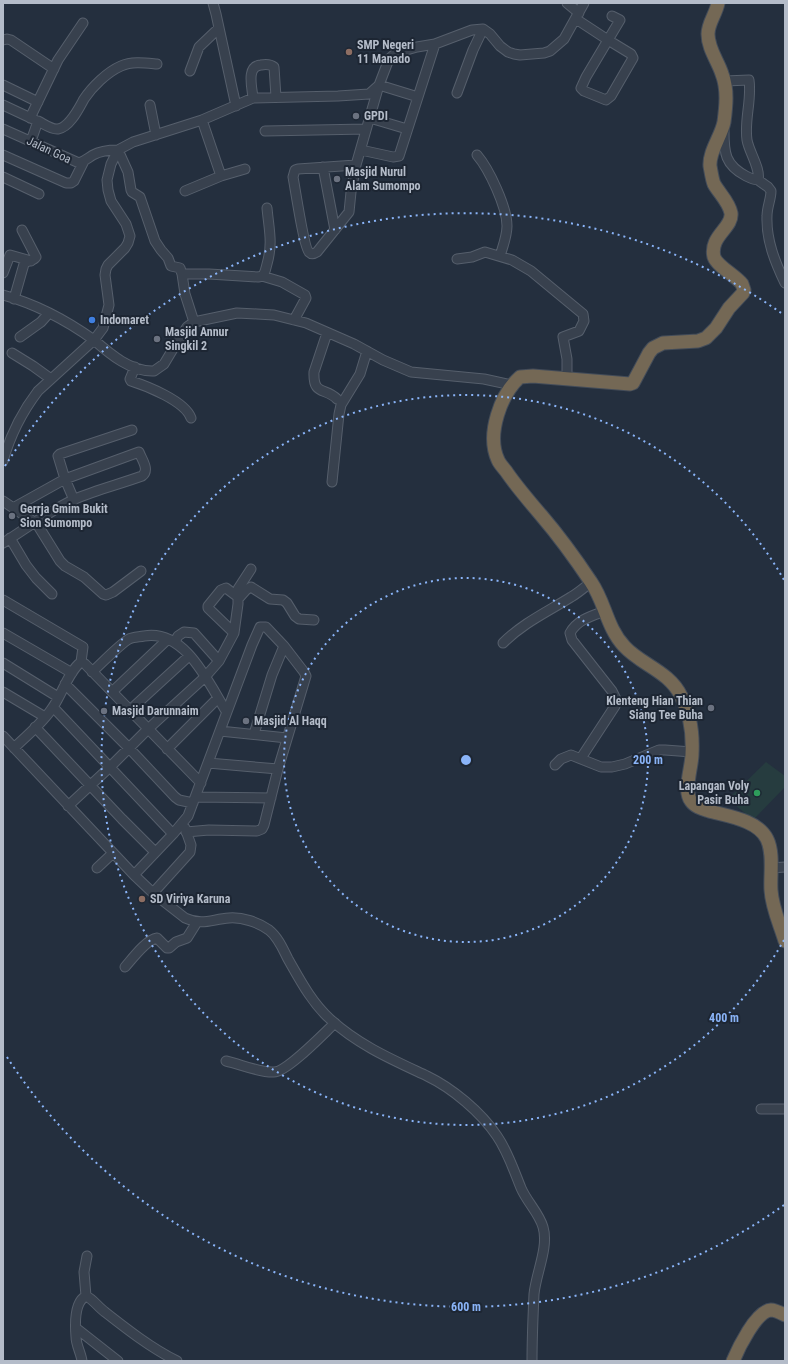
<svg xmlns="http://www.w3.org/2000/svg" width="788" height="1364" viewBox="0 0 788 1364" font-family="'Roboto Condensed',sans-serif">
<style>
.grass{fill:#263c3f}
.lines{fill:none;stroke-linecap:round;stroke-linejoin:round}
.minor-casing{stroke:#565f6c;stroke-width:11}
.highway-casing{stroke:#434c59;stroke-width:15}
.minor{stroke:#38414e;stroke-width:9}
.highway{stroke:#746855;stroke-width:13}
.ring{fill:none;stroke:#8ab4f8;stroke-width:2;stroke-dasharray:2 4}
.education-dot{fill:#8d6e63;stroke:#1d2633;stroke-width:1.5}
.worship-dot{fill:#6b7280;stroke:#1d2633;stroke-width:1.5}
.shop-dot{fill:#3f7fe0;stroke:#1d2633;stroke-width:1.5}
.leisure-dot{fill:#2e9e5b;stroke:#1d2633;stroke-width:1.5}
.labels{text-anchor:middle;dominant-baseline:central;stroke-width:4;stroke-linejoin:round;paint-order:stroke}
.poi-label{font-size:12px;font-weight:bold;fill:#b4bcc9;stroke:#1d2633;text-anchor:start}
.street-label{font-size:12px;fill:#b4bcc9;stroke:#1d2633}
.centre{fill:#8ab4f8;stroke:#1d2633;stroke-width:2}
.ring-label{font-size:12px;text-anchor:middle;font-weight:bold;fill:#8ab4f8;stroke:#1d2633;stroke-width:4;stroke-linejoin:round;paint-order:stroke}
</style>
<rect width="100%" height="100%" fill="#242f3e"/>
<path class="grass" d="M766 762 785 776V787L753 820 728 799Z"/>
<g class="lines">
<defs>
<path id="minor" d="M213 3 216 14 236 106
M567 3 579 13
M576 19 608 40 586 77 581 88 584 91 606 100 611 96 633 58 631 54 608 40 620 20 612 16
M3 40 7 39 11 40 54 69
M190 71 199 47 219 28
M3 85 38 102
M457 93 473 50 483 29
M253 98C252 87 246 66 261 65 266 64 270 64 274 67L276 97
M3 105 35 120
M150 105 156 135
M30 118 58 60 83 23
M370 118 407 129
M3 129 79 163C85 161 88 158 93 155 100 151 110 150 118 150L128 172 131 190 132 192 140 197 155 241 161 250 168 258 171 266 180 268 182 274
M265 131 366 129
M724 131C724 153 725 165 746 176 750 178 754 180 758 180 761 169 749 152 747 140 744 120 752 100 749 80L725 81
M31 141 38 121C44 124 52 130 58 129 70 127 79 108 84 99 92 87 107 72 121 66 132 61 146 63 157 64
M361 150 393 157 399 156 435 44
M3 155 66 183H71L74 181 84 161
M477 155C489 169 507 207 507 226 507 236 503 246 500 256
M356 165 298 169 295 170 293 177C295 187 304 248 309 252 312 255 314 254 317 252L349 212 351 192 356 165 379 85 418 97
M323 167 335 230
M221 176 245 169
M3 177 39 194
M758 180 768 187 771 191C771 199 767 207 767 216 766 240 775 262 785 283
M185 191 221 176 202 120
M457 259 472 257 485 252 512 260 531 271 583 314 584 321 579 331 563 337 567 359V379
M3 273 10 255 31 261
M262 276 282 282 305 295 306 298 294 320
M3 295C36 304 66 320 94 340L103 328 109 305 105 275 106 269 108 265 125 248 128 243 130 236 126 224 111 201 108 190 107 180 111 164 118 150 133 142 202 120 253 98 338 96 369 94 379 85 389 59 396 53 417 47 435 44 472 30 483 29 490 34 500 46 508 52 514 54 520 55 544 53 550 51 564 39 584 3
M14 299 24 264C27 260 33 262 36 257L22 230
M194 322 185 294 182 274H209L258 277 263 276C265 272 266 269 267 264 273 243 269 230 267 208
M327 333 314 372C313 396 325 387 337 399
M20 337 41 322 49 313
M12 353 33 366 51 379
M135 367 130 379 131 381C147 386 185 401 191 418
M3 461C10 436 22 412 38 391L94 340C110 354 131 372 154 371L164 364 179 339 187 327 194 322 237 313 257 314 274 315 306 323 354 344 383 360 411 372 484 379 512 385
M332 482 339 414 341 405 360 374 367 351
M74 500 65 479 58 456 60 454 132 430
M3 501 37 524 60 561 65 566 84 577 103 594 106 595 113 592 141 571
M10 538 26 565 36 578 52 594
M3 543C27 528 49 511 75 499 96 490 120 484 142 476 150 470 142 460 139 452L65 479 13 508
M238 599 246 590 251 587 270 599 283 600 287 603 295 616 299 619 314 620
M3 600 83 647 81 662
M3 633 72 673
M234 633 208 608V606L221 590 226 588 238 597
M175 642 178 636 184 632 194 633 219 661
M503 643C523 623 547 612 571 597 578 593 585 587 591 582
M3 663 58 697
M92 672C101 664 120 644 129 639 133 637 139 637 144 636 185 629 208 682 226 711
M65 684 129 748 175 797 179 800 193 803
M3 692 45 717
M112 692 168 639
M53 707 173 834
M130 710 189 656
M35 727 122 819 155 852
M220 731 287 738
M254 734 272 675 284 646
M3 736 134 875 153 893 185 918C203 926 212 919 229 918 242 917 258 922 269 930 278 937 283 949 288 959 300 980 312 1003 330 1019 358 1045 393 1060 427 1076 452 1088 481 1112 497 1136 508 1152 514 1171 521 1188 527 1202 539 1213 543 1227 549 1247 536 1273 534 1294 533 1316 532 1339 532 1361
M14 748C27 735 43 723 53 707 62 694 69 671 81 662L85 664 201 783
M167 749 218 698
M581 758 615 706 616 699 612 691 572 640 570 633C577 620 591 616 605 611
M208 763 278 769
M555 765 561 759 571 755 601 767H612L625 764 659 750H665L692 752
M196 797 271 798
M68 806 110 767 148 729 205 677 219 661 234 633 238 604V589L251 569
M97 868 113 853
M771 868 785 867
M134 875 173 834 188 816 252 645 260 627H266L284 646 304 672 306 676 278 769 264 825 262 829 257 831 209 830 186 832
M153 893 190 852 191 845 185 828
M125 967C132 959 147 939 157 938L167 948H169L176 942 187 938 197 922
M226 1061C240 1064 260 1073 274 1072 287 1072 324 1033 335 1023
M761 1109H785
M86 1296C93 1299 98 1307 105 1312 128 1330 151 1348 177 1361
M86 1296 84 1272 87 1256
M76 1328 118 1361
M82 1361C81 1353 76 1345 76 1337 75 1325 74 1302 86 1296"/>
<path id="highway" d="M718 3C716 14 708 23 708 34 708 49 718 61 722 74 728 89 726 107 724 122 721 137 709 151 710 166 711 171 712 179 714 184 719 193 729 202 731 213 733 228 709 236 714 257 717 266 736 276 742 284L744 290 743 293 729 308 716 328 706 338 698 341 663 343 653 348 649 353 633 383 630 384 533 376 520 377C501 394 486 434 498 460 500 465 505 469 508 474 518 488 529 501 541 515 559 536 575 558 591 582 605 602 607 628 624 646 641 665 669 671 681 696 690 713 693 735 692 754 692 767 683 791 691 801 695 807 703 809 709 811 727 816 758 820 767 839 774 853 770 875 771 890 772 908 780 924 785 941
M733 1361C738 1349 756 1311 771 1310 775 1310 781 1313 785 1315"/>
</defs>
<use href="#minor" class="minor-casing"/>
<use href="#highway" class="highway-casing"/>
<use href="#minor" class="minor"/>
<use href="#highway" class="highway"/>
</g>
<g class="ring">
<circle cx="466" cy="760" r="182"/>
<path d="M784 940A365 365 0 1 1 784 580"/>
<path d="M784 1205A547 547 0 0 1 5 1054M5 466A547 547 0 0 1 784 315"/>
</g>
<g class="education-dot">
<circle cx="349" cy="52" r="4"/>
<circle cx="142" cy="899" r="4"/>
</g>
<g class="worship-dot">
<circle cx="356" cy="116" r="4"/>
<circle cx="337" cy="179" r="4"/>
<circle cx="157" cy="339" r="4"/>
<circle cx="12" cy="516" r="4"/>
<circle cx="711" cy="708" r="4"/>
<circle cx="104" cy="711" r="4"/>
<circle cx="246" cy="721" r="4"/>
</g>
<circle class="shop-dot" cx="92" cy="320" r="4"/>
<circle class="leisure-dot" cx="757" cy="793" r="4"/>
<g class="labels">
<g class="poi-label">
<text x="357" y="45">SMP Negeri<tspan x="357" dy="14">11 Manado</tspan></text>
<text x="364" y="116">GPDI</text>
<text x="345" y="172">Masjid Nurul<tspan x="345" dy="14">Alam Sumompo</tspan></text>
<text x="100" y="320">Indomaret</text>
<text x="165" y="332">Masjid Annur<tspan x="165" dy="14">Singkil 2</tspan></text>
<text x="20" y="509">Gerrja Gmim Bukit<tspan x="20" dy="14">Sion Sumompo</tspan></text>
<text x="703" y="701" text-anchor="end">Klenteng Hian Thian<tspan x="703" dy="14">Siang Tee Buha</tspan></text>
<text x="112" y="711">Masjid Darunnaim</text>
<text x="254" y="721">Masjid Al Haqq</text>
<text x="749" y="786" text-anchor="end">Lapangan Voly<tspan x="749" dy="14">Pasir Buha</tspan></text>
<text x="150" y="899">SD Viriya Karuna</text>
</g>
<g class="street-label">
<text transform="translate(49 150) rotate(25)">Jalan Goa</text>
</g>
</g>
<circle cx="466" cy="760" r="6" class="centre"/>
<g class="ring-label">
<text x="648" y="764">200 m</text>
<text x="724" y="1022">400 m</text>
<text x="466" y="1311">600 m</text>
</g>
<rect width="788" height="1364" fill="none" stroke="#b4bcc9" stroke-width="8"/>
</svg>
